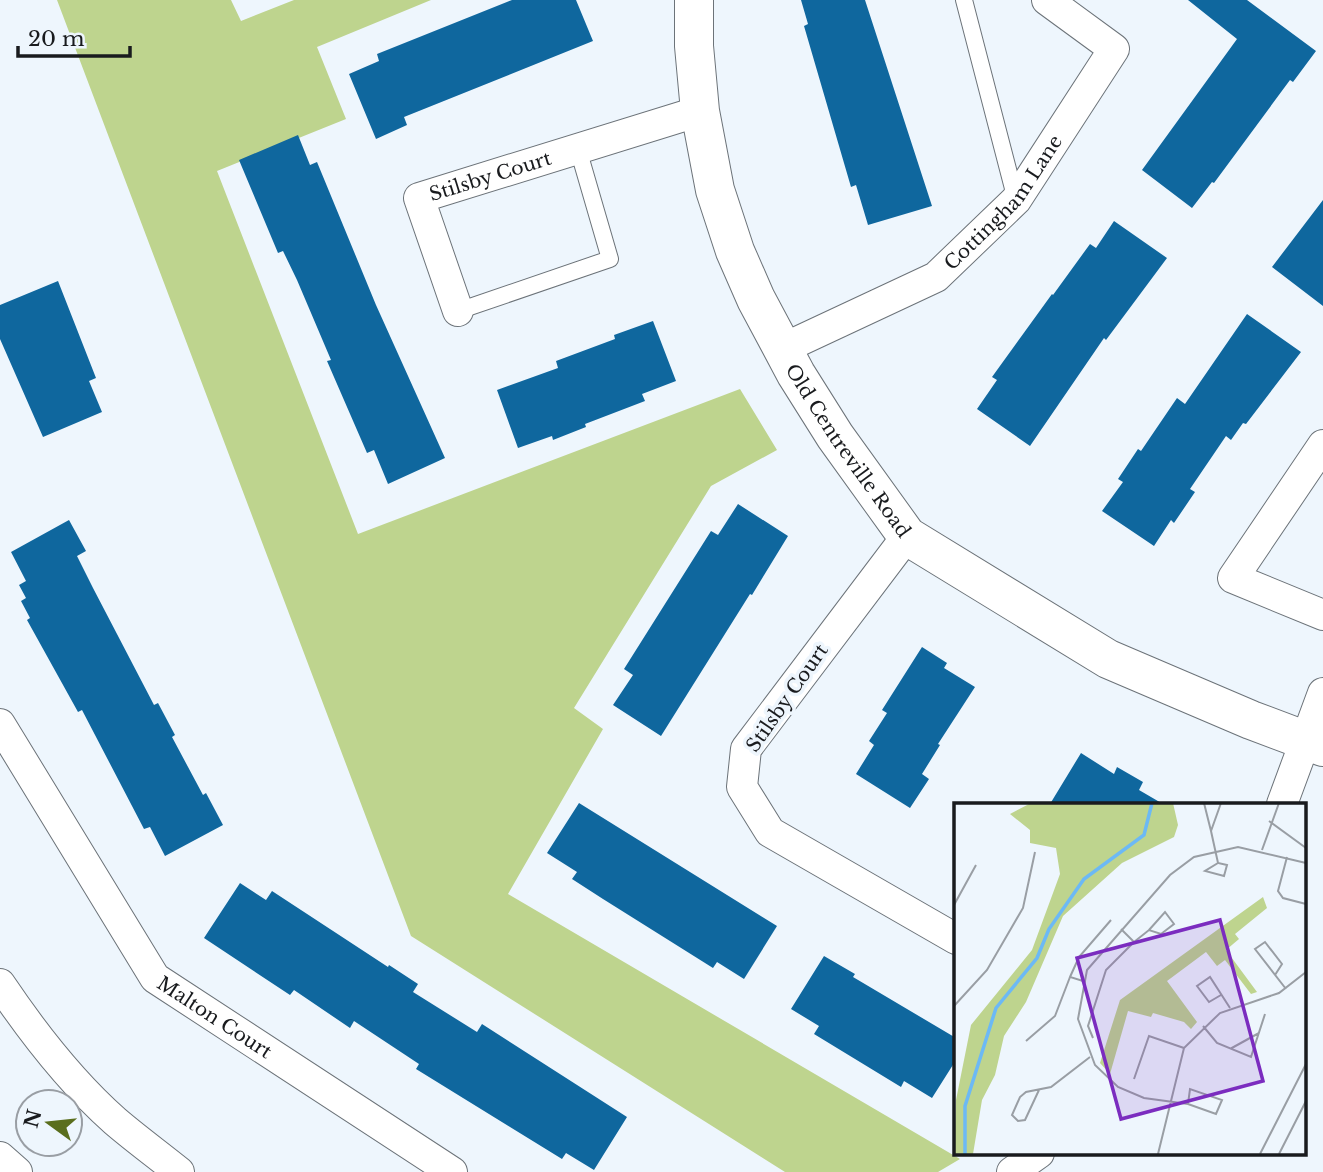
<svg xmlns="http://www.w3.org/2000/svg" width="1323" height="1172" viewBox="0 0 1323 1172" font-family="'Libre Baskerville',serif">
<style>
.green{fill:#bed48e}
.building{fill:#0f679e}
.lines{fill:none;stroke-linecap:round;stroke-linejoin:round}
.lane-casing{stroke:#6c7379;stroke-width:18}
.street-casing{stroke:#6c7379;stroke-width:32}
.secondary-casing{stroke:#6c7379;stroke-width:40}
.lane{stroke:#fff;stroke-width:16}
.street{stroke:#fff;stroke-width:30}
.secondary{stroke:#fff;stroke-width:38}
.labels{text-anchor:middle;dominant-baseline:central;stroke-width:7;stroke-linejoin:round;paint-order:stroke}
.street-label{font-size:19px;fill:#191b1e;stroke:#eef6fd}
.inset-river{fill:none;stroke:#6cb9f5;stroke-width:3.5}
.inset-road{fill:none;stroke:#999ea4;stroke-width:2}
.view{fill:#7b2cbf;fill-opacity:0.15;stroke:#7b2cbf;stroke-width:3.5}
.inset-edge{fill:none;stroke:#191b1e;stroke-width:3.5}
</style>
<rect width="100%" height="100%" fill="#eef6fd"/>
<path class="green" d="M57 0H231L241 21 294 0H431L317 47 346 119 217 171 358 534 740 389 777 450 711 486 574 708 603 729 508 894 960 1159 938 1172H785L411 936Z"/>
<path class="building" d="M512 0H576L593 41 404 117 407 125 376 139 349 74 379 61 377 54Z
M801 0H865L932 206 868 225 856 185 851 187 804 26 808 24Z
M1188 0H1247L1316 51 1293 82 1290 80 1214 183 1212 182 1192 208 1142 170 1237 39Z
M298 135 310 165 317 162 376 305 445 458 388 484 374 450 367 453 327 361 331 360 297 280 283 251 278 253 239 160Z
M1323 200V306L1272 267Z
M1114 221 1167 258 1106 340 1104 338 1030 446 977 409 997 380 992 377 1052 294 1053 295 1090 244 1096 248Z
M58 281 96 378 89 381 102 412 43 437 0 339V305Z
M1247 314 1301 352 1246 424 1243 423 1231 440 1226 436 1190 489 1195 492 1174 523 1171 520 1154 546 1102 511 1123 482 1118 479 1138 449 1141 451 1177 398 1185 404Z
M653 321 676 381 642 394 645 401 585 424 586 427 553 440 552 436 518 448 497 390 558 368 556 361 615 339 614 335Z
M738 504 788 536 752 595 750 594 661 736 613 705 633 675 624 669 711 531 718 535Z
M69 520 86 551 77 556 93 588 154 705 158 703 175 735 172 737 203 795 206 793 223 825 165 856 150 827 144 829 82 710 78 712 27 620 30 618 21 601 26 598 19 585 26 581 11 552Z
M922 647 947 663 944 668 975 687 938 744 940 745 922 774 929 779 910 808 856 774 874 745 869 741 887 713 882 710Z
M1081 753 1114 774 1117 767 1143 782 1139 790 1163 804H1050Z
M579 803 777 926 744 979 717 962 713 968 603 899 572 879 577 872 547 853Z
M240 883 266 900 272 891 388 967 389 965 418 984 413 992 477 1032 482 1024 627 1117 594 1170 566 1153 562 1159 416 1069 419 1064 354 1021 350 1028 294 990 290 995 204 938Z
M824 956 855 974 853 977 956 1038V1060L932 1098 904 1081 901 1087 814 1034 819 1026 791 1009Z"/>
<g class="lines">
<defs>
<path id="lane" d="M964 0 1016 200
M458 311 610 259 578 149"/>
<g id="street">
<path id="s1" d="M458 311 419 198 700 111"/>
<path id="s2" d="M782 349 936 277 1016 200 1114 49 1047 0"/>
<path d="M1323 445 1233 578 1323 615"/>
<path d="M907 536 746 749 742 787 770 832 956 939"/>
<path id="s3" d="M0 724 155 978 452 1172"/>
<path d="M1282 804 1323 693"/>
<path d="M0 984C33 1033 71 1082 115 1121 136 1139 158 1155 179 1172"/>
<path d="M0 1157 17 1172"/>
<path d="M1012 1172 1039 1153"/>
</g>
<g id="secondary">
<path id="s4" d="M694 0V46L700 111 715 190 735 251 756 299 796 374 835 436 907 536 1108 659 1251 720 1323 747"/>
</g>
</defs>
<use href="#lane" class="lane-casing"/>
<use href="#street" class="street-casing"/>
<use href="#secondary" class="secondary-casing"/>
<use href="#lane" class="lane"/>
<use href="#street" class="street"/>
<use href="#secondary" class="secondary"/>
</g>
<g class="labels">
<g class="street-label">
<text stroke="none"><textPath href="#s1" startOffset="194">Stilsby Court</textPath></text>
<text stroke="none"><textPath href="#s2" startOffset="271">Cottingham Lane</textPath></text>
<text stroke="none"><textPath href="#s4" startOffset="486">Old Centreville Road</textPath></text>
<text transform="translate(787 698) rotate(-55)">Stilsby Court</text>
<text stroke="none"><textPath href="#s3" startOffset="369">Malton Court</textPath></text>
</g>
</g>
<g transform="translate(954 803)">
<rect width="352" height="352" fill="#eef6fd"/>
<path d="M77 0H219L224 22 220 34 168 60 109 113 72 199 50 233 41 272 28 297 19 351H0L2 297 17 222 78 147 106 71 102 45 76 40V27L56 11ZM309 94 313 105 281 131 285 136 272 147 303 189 297 191 271 157 263 163 252 149 213 178 243 219 237 226 230 219 199 210 197 214 174 208 156 271 146 260 166 197Z" fill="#bed48e"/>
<path class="inset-river" d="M11 351V303L42 205 83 155 95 126 130 76 190 32 198 0"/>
<path class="inset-road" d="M250 0 257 28M315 18 352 45M308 47 325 0M333 54 324 88 329 95 352 101M264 60 251 68 270 73 273 62 264 60 257 28 267 0M0 102 22 62M167 126 180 139 195 127 207 131 220 121 211 109 195 127M321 172 328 161 311 139 301 146 332 186M129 178 116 174 125 154 157 117M267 192 255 199 243 183 256 174 276 205M0 203 33 167 69 105 81 49M249 223 263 240 297 254 311 211M139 235 134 223 152 167 180 139M72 238 101 213 116 174M276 246 305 230M180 276 195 233 230 245M85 287 71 317 64 318 58 312 66 294 72 289 97 284 136 254M234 301 236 286 268 297 262 311 234 301 190 295 164 284 141 262 124 216 133 167 216 72 240 54 284 44 352 60M204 351 230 245 266 210 325 190 352 169M306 351 352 261M325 351 352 298"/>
<path class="view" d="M266 117 309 278 167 316 123 155Z"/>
<rect width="352" height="352" class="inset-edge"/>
</g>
<g transform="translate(49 1123) rotate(285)"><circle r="33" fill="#eef6fd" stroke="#999ea4" stroke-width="2"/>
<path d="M0-5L12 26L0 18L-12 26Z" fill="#5a6e1d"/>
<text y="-10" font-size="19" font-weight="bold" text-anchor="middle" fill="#191b1e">N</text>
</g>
<path d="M18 46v10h112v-10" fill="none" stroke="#191b1e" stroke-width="3.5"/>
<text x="28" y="46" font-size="21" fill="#191b1e" stroke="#eef6fd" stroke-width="5" paint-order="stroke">20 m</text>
</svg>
